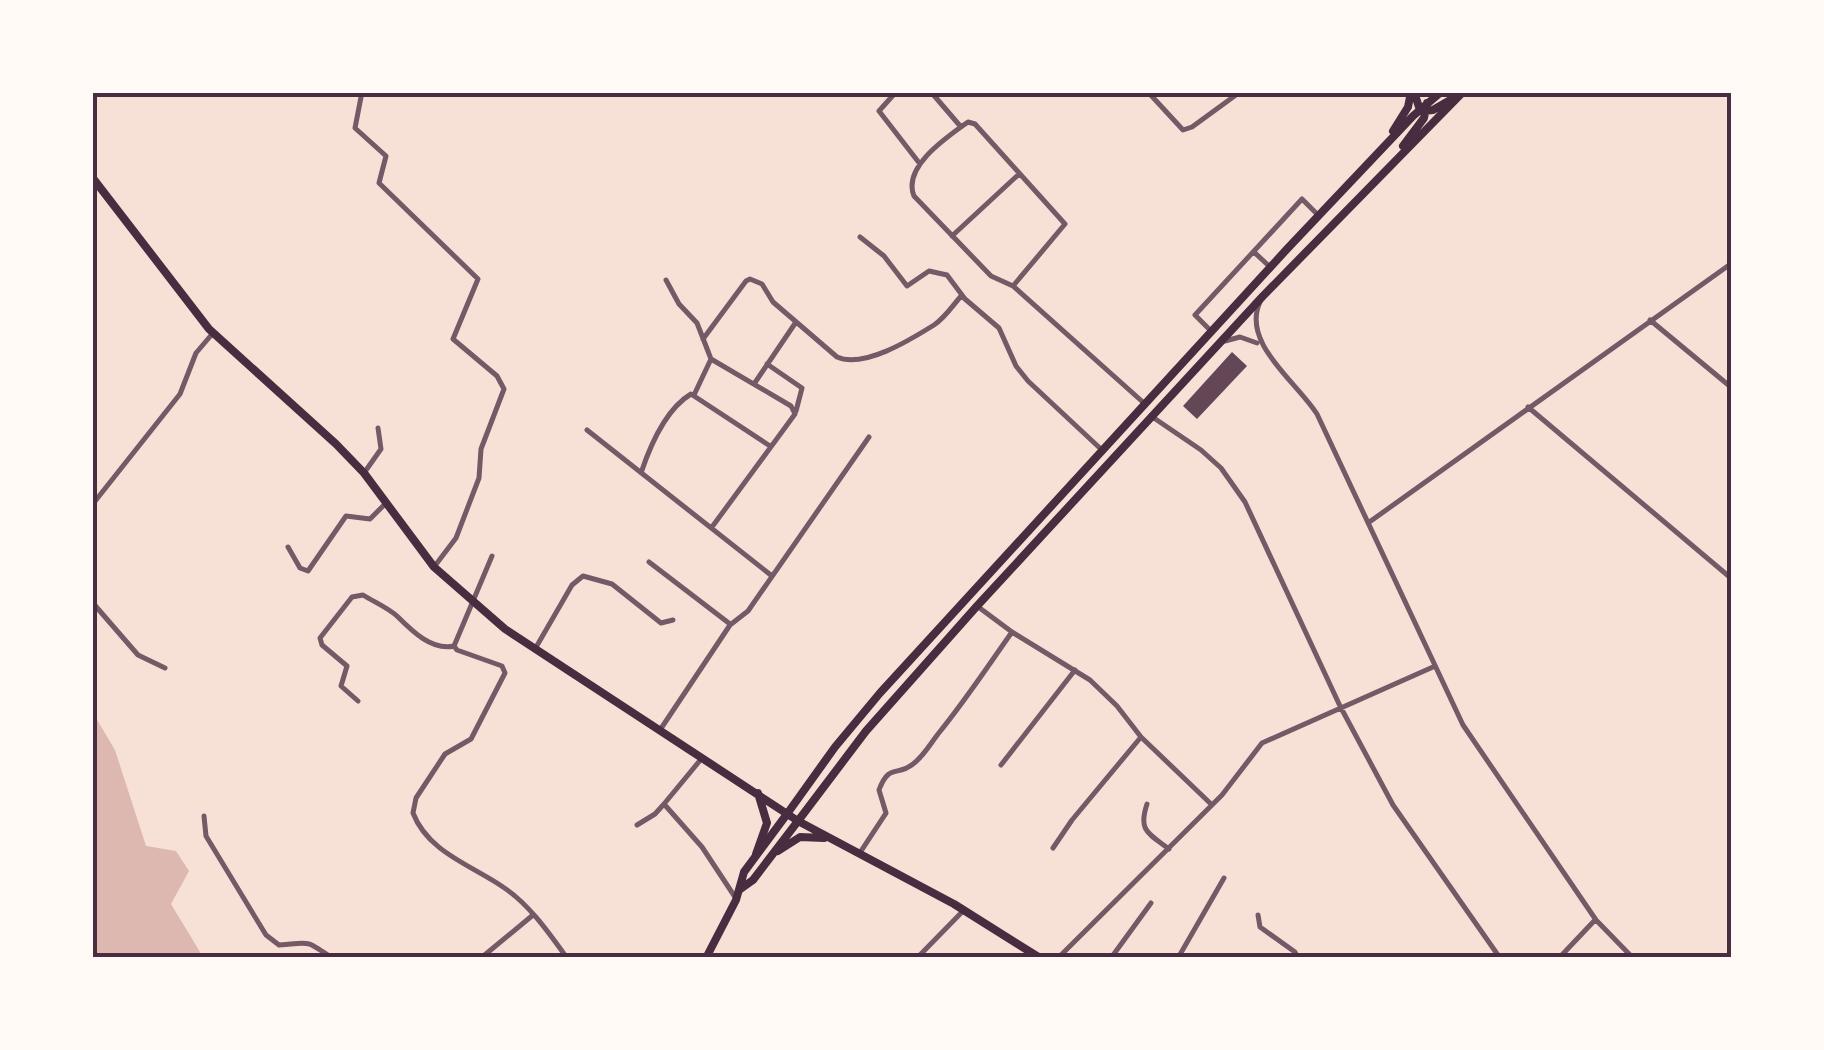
<svg xmlns="http://www.w3.org/2000/svg" width="1824" height="1050" viewBox="0 0 1824 1050" font-family="'Noto Sans',sans-serif">
<style>
.water{fill:#dcb8b0}
.building{fill:#644757}
.lines{fill:none;stroke-linecap:round;stroke-linejoin:round}
.minor{stroke:#755966;stroke-width:5}
.tertiary{stroke:#755966;stroke-width:6}
.secondary{stroke:#4a2c40;stroke-width:8}
.primary{stroke:#4a2c40;stroke-width:8}
.neatline{fill:none;stroke:#4a2c40;stroke-width:4}
</style>
<rect width="100%" height="100%" fill="#f7e1d7"/>
<path class="water" d="M93 713 115 750 146 846 176 851 189 871 171 904 203 957H93Z"/>
<path class="building" d="M1232 352 1247 366 1197 419 1183 406Z"/>
<g class="lines">
<path class="minor" d="M362 92 355 128 386 156 379 183 478 279 453 339 497 376 504 389 481 449 479 478 456 538 434 567
M896 92 879 111 920 164
M931 92 961 127
M1148 92 1183 130 1192 127 1240 92
M952 236 1019 174
M860 237 884 256 907 286 929 271 947 275 965 299 999 328 1016 366 1028 381 1103 451
M1254 252 1270 267
M666 280 679 304 697 323 711 359 694 395
M1013 286 1065 224 975 124 968 122C947 137 902 167 914 196L991 276 1013 286 1145 404
M1260 302C1241 343 1296 381 1317 414L1463 725 1596 920 1633 958
M1650 320 1732 388
M1212 332 1195 315 1302 199 1318 215
M703 339 746 281 750 279 762 284 773 302 837 357C863 369 910 340 934 325 945 318 953 305 962 295
M1225 341 1240 337 1257 343
M711 359 791 406 795 414 712 527
M767 364 802 388 796 411
M754 384 796 322
M1528 407 1732 579
M1151 416 1201 450 1221 468 1245 502 1340 706 1393 805 1500 958
M587 430 772 576
M364 473 381 449 378 428
M641 473C650 446 666 409 691 394L770 446
M92 505 180 394 196 353 213 333
M1368 523 1732 263
M288 547 300 568 308 571 346 516 370 519 386 503
M492 556 454 646 457 650 502 666 505 673 471 739 445 754 416 798 413 813C428 852 471 865 503 887 529 904 549 933 567 958
M649 562 730 624
M92 602 138 655 165 668
M977 606 1012 632 1090 680 1117 706 1141 737 1211 804
M535 649 572 585 583 576 612 584 661 623 673 620
M358 701 341 686 347 666 322 645 320 638 352 597 363 595C374 602 389 608 398 617 412 631 432 651 454 646
M660 730 730 625 748 611 869 437
M702 758 664 804 702 847 735 897
M1001 765 1075 670
M1147 804C1138 831 1148 833 1169 849
M204 816 206 836 266 935 279 945C310 943 303 938 332 958
M637 825 655 814 664 804
M1053 848 1072 820 1141 737
M859 854 886 813 879 790C889 763 897 777 913 764 923 757 931 743 938 734 965 701 988 666 1012 632
M1258 915 1260 927 1295 952 1298 958
M481 958 533 915
M917 958 964 910
M1058 958 1222 795 1262 743 1433 667
M1111 958 1151 903
M1178 958 1224 878
M1559 958 1595 920"/>
<path class="tertiary" d="M92 97 95 92"/>
<path class="secondary" d="M1414 92 1420 110
M778 851 800 837 824 838
M739 890 753 880 798 821 954 904 1040 958
M706 958 736 900 744 872 787 814"/>
<path class="primary" d="M1424 111 1433 110 1452 99
M1393 131 1408 107 1411 92
M1403 146 1424 118 1427 103
M92 177 209 329 336 444 364 473 434 567 505 629 798 821 866 731 977 606 1263 296 1463 92
M787 814 835 747 880 693 1287 249 1413 116 1441 92
M756 854 767 823 758 793"/>
</g>
<rect width="1824" height="1050" fill="none" stroke="#fffaf5" stroke-width="190"/>
<rect x="95" y="95" width="1634" height="860" class="neatline"/>
</svg>
